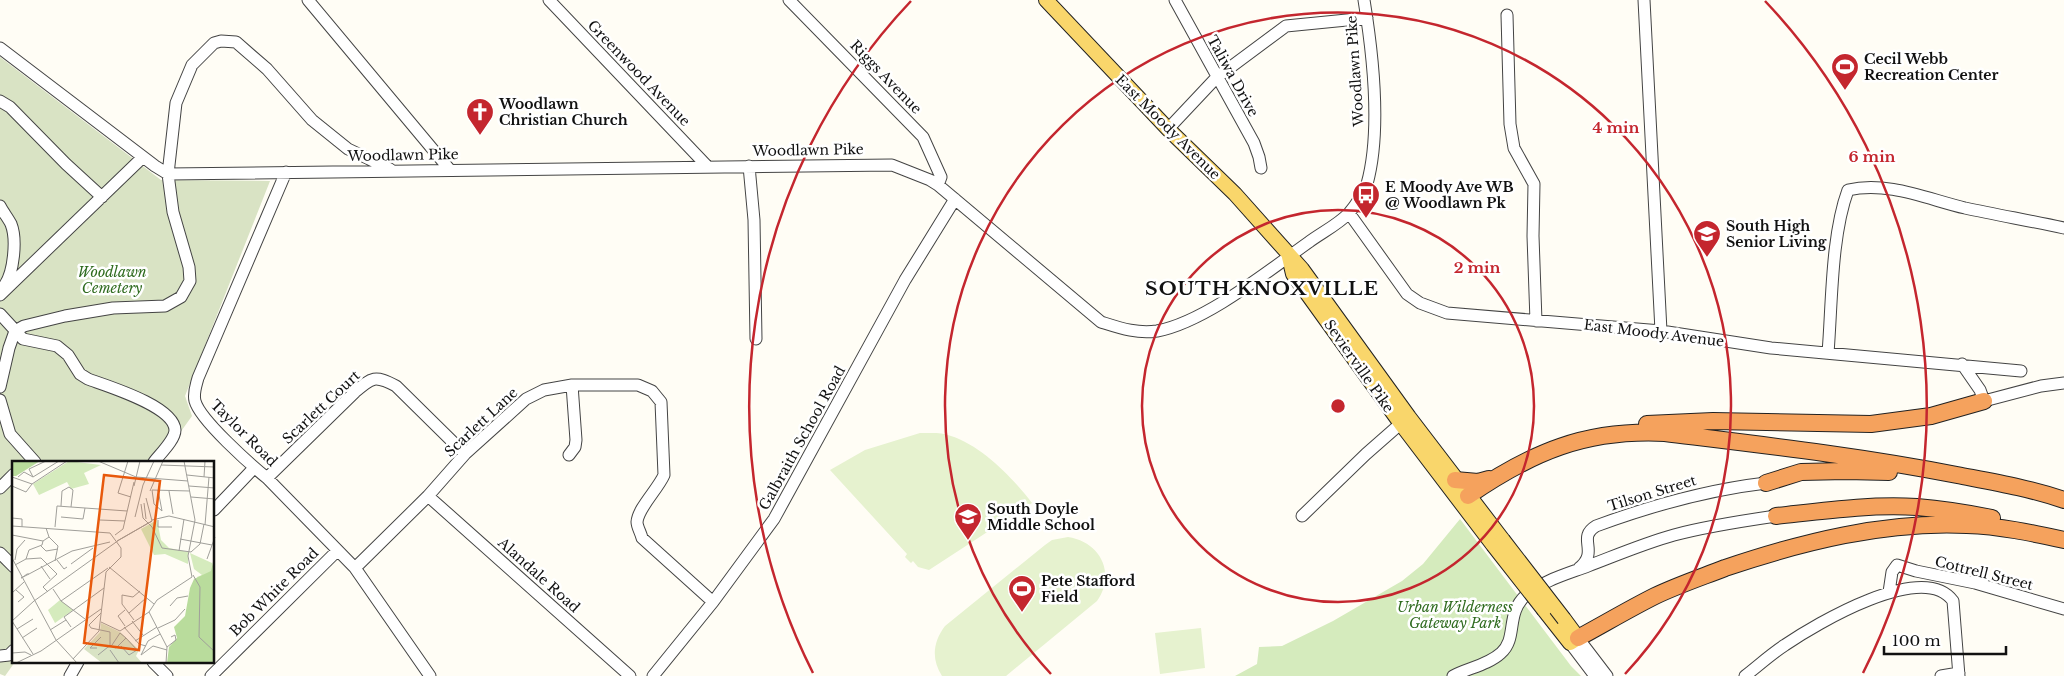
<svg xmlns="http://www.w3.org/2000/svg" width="2064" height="676" viewBox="0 0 2064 676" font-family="'Libre Baskerville',serif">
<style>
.green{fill:#d5ebbd}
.cemetery{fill:#d9e3c4}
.pitch{fill:#e6f2cf}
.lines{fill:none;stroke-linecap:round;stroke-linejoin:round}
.minor-casing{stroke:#444;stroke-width:13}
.major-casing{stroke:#222;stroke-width:16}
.highway-casing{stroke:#222;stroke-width:18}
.minor{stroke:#fff;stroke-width:11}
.major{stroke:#f9d66b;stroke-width:14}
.highway{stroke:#f5a25d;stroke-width:16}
.major-bridge-casing{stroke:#222;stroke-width:16;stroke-linecap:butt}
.major-bridge{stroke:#f9d66b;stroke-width:14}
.ring{fill:none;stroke:#c4262e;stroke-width:2.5}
.labels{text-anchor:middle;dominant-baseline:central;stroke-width:5;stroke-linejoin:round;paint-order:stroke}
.poi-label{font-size:14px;font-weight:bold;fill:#111;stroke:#fff;text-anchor:start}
.street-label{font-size:14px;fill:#111;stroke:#fff}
.park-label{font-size:14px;font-style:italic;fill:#2f6b1f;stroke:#fff}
.district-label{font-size:19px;font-weight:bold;letter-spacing:1px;fill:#111;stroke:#fff}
.inset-road{fill:none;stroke:#a09f9a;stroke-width:1}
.view{fill:#e8590c;fill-opacity:0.15;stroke:#e8590c;stroke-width:2.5}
.inset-edge{fill:none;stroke:#111;stroke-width:2.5}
.centre{fill:#c4262e;stroke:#fff;stroke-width:2.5}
.ring-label{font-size:15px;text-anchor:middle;font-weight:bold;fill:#c4262e;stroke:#fff;stroke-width:5;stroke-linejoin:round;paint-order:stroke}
</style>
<rect width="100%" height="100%" fill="#fffdf5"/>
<path class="green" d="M1460 519 1571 666 1581 676H1235L1257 664 1259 647 1282 646 1333 621 1402 581 1423 564Z"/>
<path class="cemetery" d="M0 57 161 180 270 181 185 396 192 416 159 462H14L15 662 5 676 0 674Z"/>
<path class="pitch" d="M920 433C931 433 942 432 951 436 982 446 1013 478 1032 503L929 570 918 567 913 561 911 563 905 557 907 554 830 470 865 450Z
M1068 537C1101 542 1116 574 1097 601L1006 676H942C931 659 933 642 945 626L1045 545 1052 540Z
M1201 628 1205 668 1160 674 1155 633Z"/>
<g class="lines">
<defs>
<path id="minor" d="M308 0 450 170
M549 0 707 166
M789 0 923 137 941 177 938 185
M1175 0 1254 143 1259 157 1261 168
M1644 0 1661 331
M1507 15 1510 124 1514 148 1534 184 1533 236 1536 321
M0 48 155 166 168 174 892 165 930 180 938 185 1101 322C1120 328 1137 334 1157 331 1205 322 1268 271 1309 242 1321 233 1339 224 1349 213 1355 206 1364 193 1367 184 1382 130 1373 55 1364 0
M0 101 10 107 66 164 102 197
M1168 129 1216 78 1286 26 1367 18
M749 166 754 220 756 339
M286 172 198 378C196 386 193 393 195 401 200 420 251 465 267 478L355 568 430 676
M0 206C3 212 8 218 11 224 17 239 14 273 4 286
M1349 213 1407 294 1420 303 1447 313 1661 331 1771 348 2021 371
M0 295 143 157
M0 314 23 339 57 346 68 355 80 374 88 379C107 386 174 406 175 430 175 440 160 454 154 462
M1828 353C1832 304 1831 236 1848 190 1888 181 1927 199 1965 208 1998 215 2031 221 2064 228
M1962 364 1980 390 1984 401 2041 386 2064 383
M0 387 9 348 15 331 24 326 65 316 113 308 165 306 181 297 190 281 189 267 173 212 168 174 176 103 192 65 214 43 221 41 236 42 267 69 312 120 348 149 390 169
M0 400 10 434 35 462
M569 455 575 447 576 440 572 385
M267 478 355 392C372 377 375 375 396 386L465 454
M0 488 14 474
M428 496 630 676
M214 510 254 468
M1302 516 1366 454 1407 418
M0 553 14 567
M355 568 428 496 465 454 526 399 544 390 572 385H638L652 391 661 402 664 475C658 489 638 508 637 522 637 527 641 533 642 538L713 602
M1579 568C1600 551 1576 538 1596 526 1653 505 1706 490 1766 483
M1889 592 1892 572 1897 565 1916 571 1975 583 2064 609
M1578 638 1607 676
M1570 643 1595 676
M0 656 9 655 14 650
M153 662 167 676
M70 676 78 662
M211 676 337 551
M653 676 713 602 774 519 905 280 955 199
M1453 676C1468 668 1488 665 1501 653 1518 638 1505 614 1526 595 1544 580 1567 574 1588 566 1617 555 1645 543 1674 535 1707 526 1742 521 1776 516
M1745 676C1758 666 1771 654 1785 645 1816 624 1923 560 1953 601L1959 676
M1941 676 1959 673"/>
<path id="major" d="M1046 0 1168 129 1235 194 1302 269 1409 417 1503 540
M1289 257 1293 274 1401 424 1493 545
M1544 610 1570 643 1578 638 1564 619"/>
<path id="highway" d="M1647 424 1713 421 1871 424 1931 416 1984 401
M1455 480 1478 482 1489 479
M1766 483 1801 472 1846 471 1889 472
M1468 496C1532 452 1586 429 1665 433 1763 445 1860 456 1957 475 1993 482 2029 488 2064 500
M1776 516C1822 511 1870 504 1917 507 1942 509 1967 513 1992 518
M1578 638C1604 624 1629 609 1655 596 1678 585 1702 577 1725 568 1802 542 1885 521 1967 525 2000 526 2032 533 2064 540"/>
</defs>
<use href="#minor" class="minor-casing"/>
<use href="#major" class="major-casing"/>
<use href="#highway" class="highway-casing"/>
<use href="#minor" class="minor"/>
<use href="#major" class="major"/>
<use href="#highway" class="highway"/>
<defs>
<path id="major-bridge" d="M1503 540 1564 619
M1493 545 1544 610"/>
</defs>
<use href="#major-bridge" class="major-bridge-casing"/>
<use href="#major-bridge" class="major-bridge"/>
</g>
<g class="ring">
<circle cx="1338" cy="406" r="196"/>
<path d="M1051 674A393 393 0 1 1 1625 674"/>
<path d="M813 673A589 589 0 0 1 911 1M1765 1A589 589 0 0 1 1863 673"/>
</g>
<defs>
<symbol id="stadium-pin" viewBox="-11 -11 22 30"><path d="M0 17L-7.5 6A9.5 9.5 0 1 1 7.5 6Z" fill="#c4262e" stroke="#fff"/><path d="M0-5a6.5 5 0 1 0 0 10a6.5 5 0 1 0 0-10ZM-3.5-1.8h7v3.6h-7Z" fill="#fff"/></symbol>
<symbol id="church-pin" viewBox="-11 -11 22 30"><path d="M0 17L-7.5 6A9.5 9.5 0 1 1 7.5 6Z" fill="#c4262e" stroke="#fff"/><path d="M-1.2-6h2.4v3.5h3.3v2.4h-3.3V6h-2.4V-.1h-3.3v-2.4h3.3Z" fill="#fff"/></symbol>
<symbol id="bus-pin" viewBox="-11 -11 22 30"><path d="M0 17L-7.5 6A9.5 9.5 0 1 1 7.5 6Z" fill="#c4262e" stroke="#fff"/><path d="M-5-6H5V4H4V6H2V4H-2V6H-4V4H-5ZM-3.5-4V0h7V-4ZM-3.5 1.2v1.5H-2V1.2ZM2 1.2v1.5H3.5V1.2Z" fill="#fff"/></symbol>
<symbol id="school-pin" viewBox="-11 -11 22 30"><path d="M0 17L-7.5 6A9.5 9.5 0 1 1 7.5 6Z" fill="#c4262e" stroke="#fff"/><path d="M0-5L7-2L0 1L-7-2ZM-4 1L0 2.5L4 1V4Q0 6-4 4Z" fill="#fff"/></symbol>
</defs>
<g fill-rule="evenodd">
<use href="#stadium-pin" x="1829" y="51" width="32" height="43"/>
<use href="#church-pin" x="464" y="96" width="32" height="43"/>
<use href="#bus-pin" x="1350" y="179" width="32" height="43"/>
<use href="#school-pin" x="1691" y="218" width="32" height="43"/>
<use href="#school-pin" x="952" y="501" width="32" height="43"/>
<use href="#stadium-pin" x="1006" y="573" width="32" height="43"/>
</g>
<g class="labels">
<g class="poi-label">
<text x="1864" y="59">Cecil Webb<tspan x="1864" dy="16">Recreation Center</tspan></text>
<text x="499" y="104">Woodlawn<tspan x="499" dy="16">Christian Church</tspan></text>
<text x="1385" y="187">E Moody Ave WB<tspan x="1385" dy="16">@ Woodlawn Pk</tspan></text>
<text x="1726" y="226">South High<tspan x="1726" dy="16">Senior Living</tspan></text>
<text x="987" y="509">South Doyle<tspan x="987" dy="16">Middle School</tspan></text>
<text x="1041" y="581">Pete Stafford<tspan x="1041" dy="16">Field</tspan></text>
</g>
<g class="street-label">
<text transform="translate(1355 71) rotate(-94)">Woodlawn Pike</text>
<text transform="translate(639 73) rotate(46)">Greenwood Avenue</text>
<text transform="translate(1233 76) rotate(61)">Taliwa Drive</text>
<text transform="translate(886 77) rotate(46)">Riggs Avenue</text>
<text transform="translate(1168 127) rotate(45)">East Moody Avenue</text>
<text transform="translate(808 150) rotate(-1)">Woodlawn Pike</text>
<text transform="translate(403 155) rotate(-1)">Woodlawn Pike</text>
<text transform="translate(1654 333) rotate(7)">East Moody Avenue</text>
<text transform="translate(1359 366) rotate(55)">Sevierville Pike</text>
<text transform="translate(321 407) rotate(-43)">Scarlett Court</text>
<text transform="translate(481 422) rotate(-43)">Scarlett Lane</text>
<text transform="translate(244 433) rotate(45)">Taylor Road</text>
<text transform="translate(802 438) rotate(-61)">Galbraith School Road</text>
<text transform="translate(1652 493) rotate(-17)">Tilson Street</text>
<text transform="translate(1984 573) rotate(14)">Cottrell Street</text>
<text transform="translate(539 575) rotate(42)">Alandale Road</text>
<text transform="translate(274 592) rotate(-45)">Bob White Road</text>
</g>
<g class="park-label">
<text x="112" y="272">Woodlawn<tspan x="112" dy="16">Cemetery</tspan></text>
<text x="1455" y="607">Urban Wilderness<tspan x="1455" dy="16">Gateway Park</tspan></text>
</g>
<g class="district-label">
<text x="1262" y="288">SOUTH KNOXVILLE</text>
</g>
</g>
<g transform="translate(12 461)">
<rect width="202" height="202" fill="#fffdf5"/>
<path d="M57 0 89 4 72 12 77 23 59 28 55 21 27 34 21 23ZM145 59 149 79 157 87 176 91V103L153 93 142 94 129 68ZM178 92 200 102 202 169 185 116 190 114 182 108ZM48 139 61 149 43 162 36 149Z" fill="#d5ebbd"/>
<path d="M0 0H28L4 15H0ZM202 96V202H155L157 186 165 177 162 166 173 155 178 127 182 118 199 110Z" fill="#b9dc9c"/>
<path d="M89 162 108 171 127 189 124 195 130 202H90L72 188 88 171Z" fill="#d9e3c4"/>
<path class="inset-road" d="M86 0 124 16 176 20M116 0 106 32 119 36M149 4 203 6M175 14 203 17M0 16 20 23 55 0M6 16 12 11 21 16M21 16 47 0M21 16 17 8 34 0M192 16 193 0M0 25 14 31 20 23M122 25 128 0M177 25 203 27M146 29 150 50M138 30 151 0M157 30 161 53M179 36 203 38M134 37 140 60M132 42 134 58M129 43 131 57 140 66 150 87 179 91 188 83 192 63M49 45 50 30 57 26 61 29 59 46M150 50 142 43 140 29 178 30M49 56 71 58 73 47M123 56 131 24 142 0M0 57 10 58V66M88 59 113 60M140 59 157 55 203 66M146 59V66H160M193 64 197 16M0 65 98 72 109 87V96L94 111 87 170 61 198M43 66 45 45 115 50M34 67 37 76 46 85 43 100M0 74 31 80 37 76M103 74 111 68 122 21M168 78 200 84M29 85 34 90 46 88M167 90 172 58M0 97 44 179 65 202M29 97 45 113 31 126 36 131M14 98 29 97M195 98 203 76M3 99 5 88 13 79M45 99 52 108 55 106M59 103 81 87M3 104 14 98 17 89 30 84 31 80M29 105 38 118M97 106 142 143M15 113H17L9 117 11 116ZM17 113 60 90 98 81M181 114 188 126 187 176 203 191M41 128 49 140 73 158M4 129 12 136 6 141M0 132 12 121M22 140 107 79 140 60 105 80M49 140 96 107M158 145 165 137 176 135M137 151 155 186 154 202M117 152 134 137M122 159 110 143V134L121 136 128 130M0 160 21 193M0 160 22 140M120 160 131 174M89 161 108 170 137 151 145 139 180 116 176 95 183 59 172 0M113 165 106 155 113 149M59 166 52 156 92 127M112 166 127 183 134 185M146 167 163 159 173 148M5 168 21 158M38 169 54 159M10 177 25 167M123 180 145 166M109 185 117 194 125 189 114 177M155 186 164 179 163 174 159 176M85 187H78L89 176M98 189 107 202M0 192 13 191 19 194M86 194 96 186 99 185 100 184 108 172 114 177 104 187 99 185 98 184V171L79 167 77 164 89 152M129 194 141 185 155 189M129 194 136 180 148 173M4 202 29 190 89 148"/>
<path class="view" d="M92 14 148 20 127 189 72 182Z"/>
<rect width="202" height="202" class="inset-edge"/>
</g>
<circle cx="1338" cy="406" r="8" class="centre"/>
<g class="ring-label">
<text x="1616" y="133">4 min</text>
<text x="1872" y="162">6 min</text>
<text x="1477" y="273">2 min</text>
</g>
<path d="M1884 646v8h122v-8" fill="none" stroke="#111111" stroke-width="2.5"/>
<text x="1892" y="646" font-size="15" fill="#111111" stroke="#ffffff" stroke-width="4" paint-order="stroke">100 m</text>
</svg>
